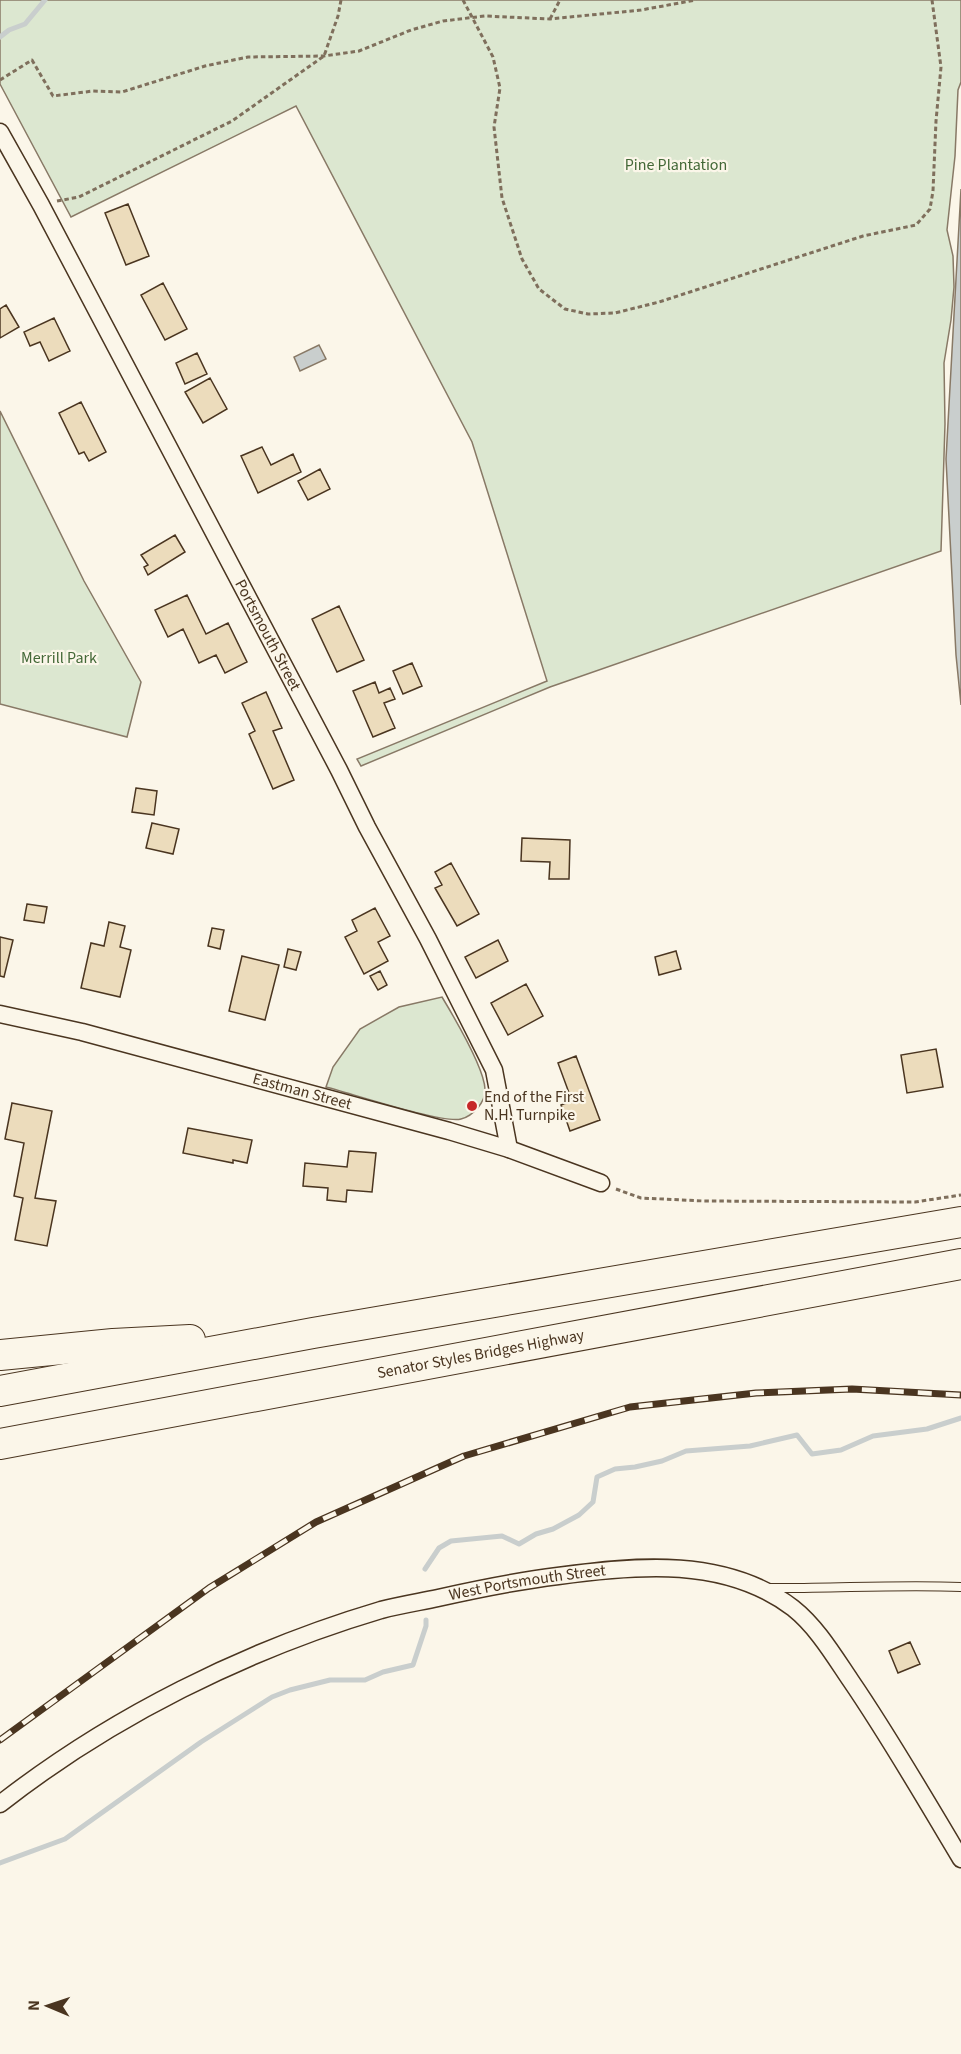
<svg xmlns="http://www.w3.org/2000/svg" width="961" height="2054" viewBox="0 0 961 2054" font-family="'Source Sans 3',sans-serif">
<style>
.green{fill:#dce7d0;stroke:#887966;stroke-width:1.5}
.water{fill:#c9cecd;stroke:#887966;stroke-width:1.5}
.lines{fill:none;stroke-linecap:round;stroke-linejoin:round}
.stream{stroke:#c9cecd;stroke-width:5}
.building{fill:#ecdcbc;stroke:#4a3520;stroke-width:1.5}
.service-casing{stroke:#4a3520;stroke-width:10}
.minor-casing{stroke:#4a3520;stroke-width:19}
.motorway-casing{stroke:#4a3520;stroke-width:32}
.path{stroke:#7f6f5c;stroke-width:3;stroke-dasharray:4.5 3;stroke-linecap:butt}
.service{stroke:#fbf6e9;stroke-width:8}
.minor{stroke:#fbf6e9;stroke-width:16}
.motorway{stroke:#fbf6e9;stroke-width:30}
.rail-casing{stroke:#4a3520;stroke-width:7}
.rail{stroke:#fbf6e9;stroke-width:4.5;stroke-dasharray:14;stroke-linecap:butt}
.poi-dot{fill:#c62828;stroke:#fbf6e9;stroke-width:2}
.labels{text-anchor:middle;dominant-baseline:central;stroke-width:4.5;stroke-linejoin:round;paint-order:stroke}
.park-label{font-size:16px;fill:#436837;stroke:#fbf6e9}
.street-label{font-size:16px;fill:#4a3520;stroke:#fbf6e9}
.poi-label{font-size:16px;fill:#4a3520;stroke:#fbf6e9;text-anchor:start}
</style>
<rect width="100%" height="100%" fill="#fbf6e9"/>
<path class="green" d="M0 0H961V82L958 90 955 156 947 230 953 256 954 287 951 320 944 363 945 424 941 551 550 687 361 766 357 759 547 681 472 442 296 106 71 217 0 84Z
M0 411 84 581 141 682 127 737 0 704Z
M442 997C454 1017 484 1067 485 1089 486 1102 473 1116 461 1119 443 1124 350 1093 326 1087L333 1067 360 1029 399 1007Z"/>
<path class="water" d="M961 189V705L956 655 946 459Z
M319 345 326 359 300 371 294 357Z"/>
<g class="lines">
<path class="stream" d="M0 37 9 30 25 24 45 0
M425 1569 439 1548 451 1541 502 1536 519 1544 536 1534 553 1529 579 1515 593 1502 597 1477 615 1469 635 1467 662 1461 686 1451 750 1446 797 1435 812 1454 841 1450 873 1436 927 1429 961 1418
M0 1863 65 1839 201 1742 272 1697 290 1690 330 1680H365L383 1672 413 1665 426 1626V1620"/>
</g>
<path class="building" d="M128 204 149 256 126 265 105 213Z
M163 283 187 329 165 340 141 295Z
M6 305 19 327 0 338V309Z
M54 318 70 351 49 361 40 342 30 346 24 332Z
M197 353 207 374 185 384 176 363Z
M210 378 227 409 203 423 185 392Z
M81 402 106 452 89 461 84 452 79 454 59 413Z
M262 447 271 465 293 454 301 472 258 493 241 456Z
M320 469 330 489 308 500 298 481Z
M175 535 185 552 148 575 144 567 148 565 141 555Z
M187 595 206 634 228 623 247 662 225 673 216 655 199 663 183 629 168 637 155 610Z
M339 606 364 660 337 672 312 619Z
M412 663 422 686 403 694 393 671Z
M375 682 379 693 390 688 395 699 384 703 395 728 373 737 353 691Z
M266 692 282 728 273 731 294 780 273 789 249 734 255 731 242 703Z
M136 788 157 791 154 815 132 812Z
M152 823 179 829 173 854 146 848Z
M522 838 570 840 569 879H549L550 862 521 861Z
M451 863 479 914 457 926 435 888 442 885 435 872Z
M27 904 47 907 44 923 24 920Z
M375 908 390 936 378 942 388 961 364 974 345 937 357 931 352 920Z
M109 922 125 926 120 947 131 950 120 997 81 988 91 943 104 946Z
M212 928 224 930 220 949 208 946Z
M0 937 13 940 4 977 0 976Z
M498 940 508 961 476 978 465 957Z
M288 949 301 952 296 970 284 967Z
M676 951 681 969 659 975 655 957Z
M242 956 279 965 265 1020 229 1011Z
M380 971 387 985 378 990 370 976Z
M526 984 543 1016 508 1035 491 1003Z
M936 1049 943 1087 907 1093 901 1055Z
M576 1056 600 1120 570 1131 561 1105 572 1101 558 1063Z
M12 1103 52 1111 35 1198 56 1201 47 1246 15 1240 23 1198 14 1196 24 1143 5 1139Z
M188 1128 252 1140 247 1163 233 1160V1163L183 1153Z
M349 1151 376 1153 372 1192 347 1190 346 1202 327 1200 328 1188 303 1186 305 1163 347 1167Z
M910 1642 920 1664 898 1673 889 1651Z"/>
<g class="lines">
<defs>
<path id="service" d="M767 1588C832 1589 896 1584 961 1587"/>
<g id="minor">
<path id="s1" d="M0 132 41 205 339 770 367 827 428 939 494 1070 509 1149"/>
<path id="s2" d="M0 1014 82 1032 449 1131 509 1149 601 1183"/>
<path id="s3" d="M0 1804C111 1717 246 1650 381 1610 400 1605 419 1602 438 1598 478 1589 518 1581 558 1576 637 1565 726 1557 793 1608 817 1627 834 1656 851 1681 890 1738 925 1799 961 1859"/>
</g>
<g id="motorway">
<path d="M0 1355 113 1344 190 1340"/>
<path d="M0 1391 313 1333 961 1222"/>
<path id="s4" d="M0 1444 961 1264"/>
</g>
</defs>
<use href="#service" class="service-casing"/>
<use href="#minor" class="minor-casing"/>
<use href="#motorway" class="motorway-casing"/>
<path class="path" d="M463 0 493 57 500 88 494 127 502 198 522 259 539 289 565 309 588 314 615 313 659 302 863 236 916 225 930 209 933 191 936 121 941 67 932 0
M550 19 560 0
M0 80 32 60 53 96 93 91 122 92 205 66 248 57 324 56 359 51 411 30 443 21 485 16 550 19 641 10 696 0
M57 201 79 197 232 121 324 56 338 16 341 0
M616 1189 641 1198 704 1201 915 1202 961 1195"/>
<use href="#service" class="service"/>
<use href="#minor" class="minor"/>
<use href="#motorway" class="motorway"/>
<defs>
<path id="rail" d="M0 1740 209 1588 316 1522 464 1456 630 1407 756 1393 852 1389 961 1395"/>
</defs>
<use href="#rail" class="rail-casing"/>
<use href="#rail" class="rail"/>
</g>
<circle class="poi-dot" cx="472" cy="1106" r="6"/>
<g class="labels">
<g class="park-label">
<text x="676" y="165">Pine Plantation</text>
<text x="59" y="658">Merrill Park</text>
</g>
<g class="street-label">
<text stroke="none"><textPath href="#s1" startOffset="570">Portsmouth Street</textPath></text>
<text stroke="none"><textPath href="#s2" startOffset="312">Eastman Street</textPath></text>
<text stroke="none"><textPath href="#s4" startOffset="489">Senator Styles Bridges Highway</textPath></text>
<text stroke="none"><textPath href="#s3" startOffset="579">West Portsmouth Street</textPath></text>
</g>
<g class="poi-label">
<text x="484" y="1097">End of the First<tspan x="484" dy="18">N.H. Turnpike</tspan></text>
</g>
</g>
<g transform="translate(48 2006) rotate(272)" stroke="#fbf6e9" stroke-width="4.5" paint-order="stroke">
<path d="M0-4.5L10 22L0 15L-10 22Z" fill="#4a3520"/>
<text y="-9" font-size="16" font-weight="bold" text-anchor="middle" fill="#4a3520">N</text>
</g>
</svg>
